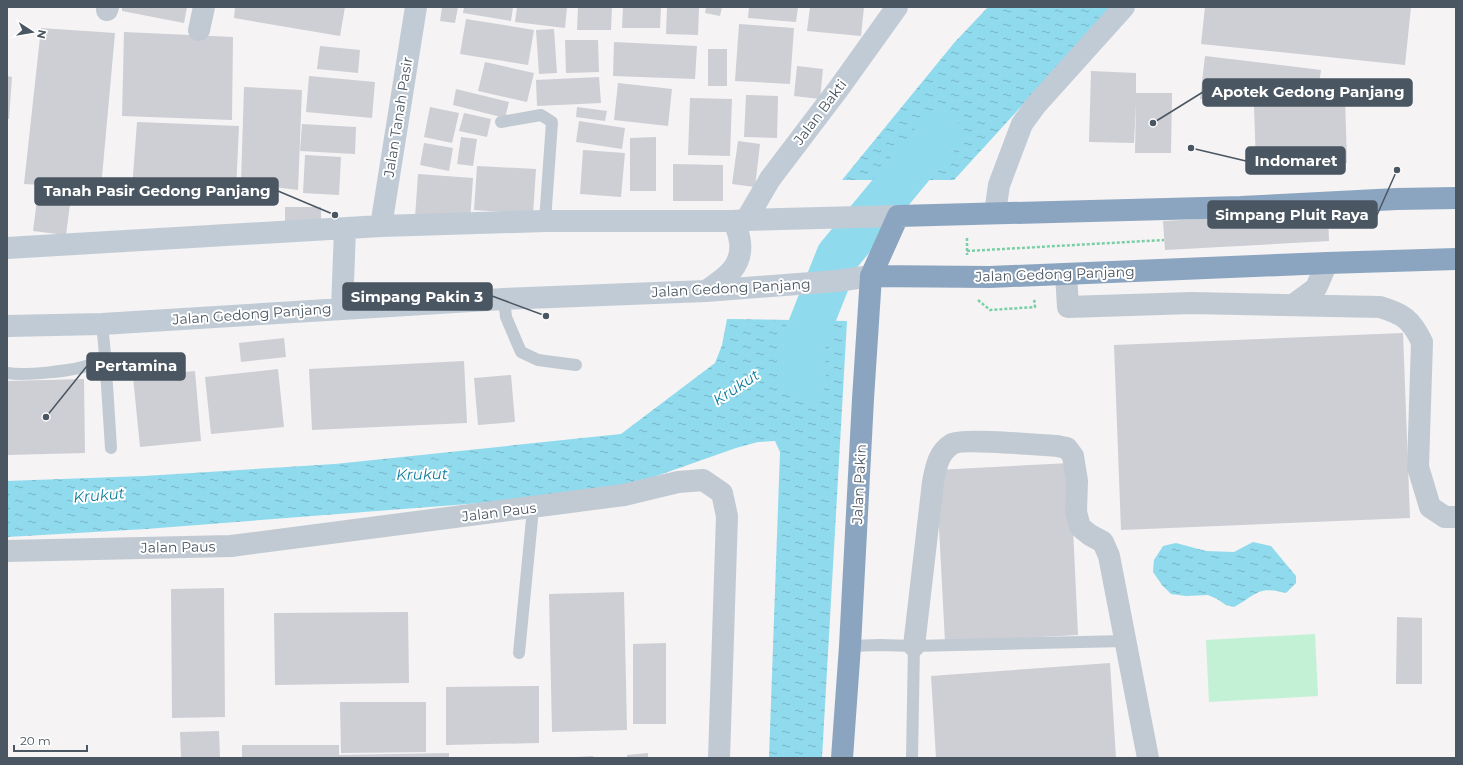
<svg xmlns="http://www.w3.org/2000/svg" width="1463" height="765" viewBox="0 0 1463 765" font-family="Montserrat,sans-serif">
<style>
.park{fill:#c3f1d5}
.water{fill:url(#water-ripples)}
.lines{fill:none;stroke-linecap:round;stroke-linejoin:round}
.river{stroke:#90daee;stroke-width:44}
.building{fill:#cdcfd5}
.path{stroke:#7ad0a6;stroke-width:2.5;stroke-dasharray:3 2;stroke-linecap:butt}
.lane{stroke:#c1cad2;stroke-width:12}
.street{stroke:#c1cad2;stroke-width:22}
.secondary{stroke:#c1cbd6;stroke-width:22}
.highway{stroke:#8ba5c1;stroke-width:22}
.labels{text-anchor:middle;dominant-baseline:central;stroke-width:4;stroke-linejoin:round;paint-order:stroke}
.street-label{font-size:14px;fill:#4a5661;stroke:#fff}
.water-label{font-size:15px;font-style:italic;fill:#0c7c9b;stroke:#fff}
.leader{fill:none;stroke:#4a5661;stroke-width:1.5}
.callout-dot{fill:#4a5661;stroke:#fff;stroke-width:1.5}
.callout{fill:#4a5661;stroke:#4a5661;stroke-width:1.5}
.callout-label{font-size:15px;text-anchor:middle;font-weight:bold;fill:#fff}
</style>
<defs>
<pattern id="water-ripples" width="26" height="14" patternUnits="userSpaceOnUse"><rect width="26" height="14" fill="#90daee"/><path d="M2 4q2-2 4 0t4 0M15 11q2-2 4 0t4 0" fill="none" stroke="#78b4c4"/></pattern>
</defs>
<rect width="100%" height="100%" fill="#f5f3f3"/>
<path class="park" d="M1315 634 1318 696 1209 702 1206 640Z"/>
<path class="water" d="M988 7H1112L954 180H842L954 43Z
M727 319 847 321 822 758H769L780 452 775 441 758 442 736 448 608 493 146 529 7 537V481L144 476 335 464 621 434 715 363 722 345Z
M1253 542 1271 546 1296 576V583L1286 593C1258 585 1256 595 1234 607L1226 605 1217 599 1208 595 1186 596 1171 594 1162 585 1153 572 1154 560 1163 546 1176 543 1206 551 1234 552Z"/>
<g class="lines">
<path class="river" d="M804 380 803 344 838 256 939 134"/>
</g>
<path class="building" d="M122 7H187L184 23 122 11Z
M235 7H345L340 36 234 18Z
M442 7H458L455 23 440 21Z
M464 7H513L511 21 463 13Z
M517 7H567L565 28 515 22Z
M578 7H612L611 30H577Z
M623 7H661L660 28H622Z
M667 7H699L698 35 666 34Z
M706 7H722L720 16 705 13Z
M749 7H798L796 22 748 18Z
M810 7H864L861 36 807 31Z
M1205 7H1411L1405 65 1201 44Z
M466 19 534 30 528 65 460 54Z
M739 24 794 28 790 84 735 81Z
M41 28 115 33 101 188 24 184Z
M554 29 557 73 539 74 536 30Z
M124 32 233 37 232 120 122 116Z
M565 40H598L599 72 566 73Z
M614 42 697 46 695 79 613 76Z
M320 46 360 50 358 73 317 69Z
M708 49H727V86H708Z
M1205 56 1321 70 1317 98 1345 97 1347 163 1256 166 1254 106 1200 99Z
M485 62 534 73 527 102 478 91Z
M797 66 823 69 820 99 794 96Z
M1091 71 1136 73V93H1172L1171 153H1135L1136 103 1134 143 1089 142Z
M7 76 12 77 9 119H7Z
M309 76 375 82 372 118 306 112Z
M599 77 601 103 537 106 536 80Z
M618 83 672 89 668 126 614 120Z
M244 87 302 90 298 190 241 183Z
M456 89 509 102 505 118 453 105Z
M746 95 778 96 777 138 744 137Z
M690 98 732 99 730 156 688 155Z
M430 107 459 113 452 143 424 137Z
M577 107 607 111 605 121 576 117Z
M464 113 491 119 487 137 459 131Z
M579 121 625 128 622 149 576 142Z
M137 122 239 126 236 191 132 189Z
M302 124 356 127 355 154 300 151Z
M461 137 477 139 473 166 457 164Z
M656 137V191H630V138Z
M738 141 760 144 755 187 732 184Z
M424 143 453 148 449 171 420 165Z
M583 150 625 153 621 197 580 194Z
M305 155 341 157 339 195 303 193Z
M673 164 723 165V201H673Z
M477 166 536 169 533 214 474 210Z
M418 174 473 178 470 222 415 218Z
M37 200 70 204 66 235 33 231Z
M285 207H321V227L285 226Z
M1328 212 1329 241 1165 250 1163 221Z
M1403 333 1410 518 1121 530 1114 345Z
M284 338 286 357 241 362 239 343Z
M464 361 467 423 312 430 309 369Z
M278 369 284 427 211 434 205 377Z
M195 371 201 441 140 447 133 377Z
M511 375 515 422 478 425 474 378Z
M84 379 85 453 7 455V381Z
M1070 463 1078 635 945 642 936 470Z
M224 588 225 717 172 718 171 589Z
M624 592 627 730 552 732 549 594Z
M408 612 409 683 275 685 274 613Z
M1397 617 1422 618V684H1396Z
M666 643V724H633V644Z
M1110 663 1116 758H936L931 676Z
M539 686V743L446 745V687Z
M340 702H426V752L341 753Z
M219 731 220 758H181L180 732Z
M242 745H339V755L449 753V758H242Z
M648 753V758H627V755Z
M593 756V758H577V757Z"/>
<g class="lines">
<path class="path" d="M967 238V255
M967 251 1164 240
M978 300 990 310 1035 307 1034 298"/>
<path class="lane" d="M501 122 541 115 552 122 545 221
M504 299 506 317 521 352 538 360 576 365
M105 354 111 448
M7 373C25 376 73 371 90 365 95 363 100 358 105 354L102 324
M850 646 880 645 914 646 1125 641
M519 653 532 519 530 508
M912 758 914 646"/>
<path class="street" d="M107 10 108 7
M199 30 204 7
M1066 274 1068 307 1192 303 1380 307C1403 314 1411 319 1422 342L1418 467 1430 507 1445 517H1456
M1293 305 1316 288 1327 263
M7 551 231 546 624 495 678 482 703 480 722 493 727 516 719 758
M914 646 933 482C936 467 938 453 952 444 962 438 1040 445 1057 446L1067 448 1073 456 1077 481 1076 512 1080 527 1090 535 1103 542 1109 556 1148 758"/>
<path class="secondary" d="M995 213 999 185 1022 124 1035 106 1124 7
M746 220 770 179 839 88 897 7
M381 226 416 7
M7 248 381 226 545 221H733L746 220 898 216
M706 291C725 278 743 267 740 242 739 233 737 228 733 221
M342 309 345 229
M7 326 102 324 504 299 706 291 837 281 871 276"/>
<path class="highway" d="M871 276 990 277 1327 263 1456 259
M842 758 850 646 863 399 871 276 898 216 1241 207 1397 199 1456 198"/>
</g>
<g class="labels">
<g class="street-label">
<text transform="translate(820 112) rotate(-53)">Jalan Bakti</text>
<text transform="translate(398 117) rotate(-81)">Jalan Tanah Pasir</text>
<text transform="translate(1055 274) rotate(-2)">Jalan Gedong Panjang</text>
<text transform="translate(731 288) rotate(-3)">Jalan Gedong Panjang</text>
<text transform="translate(252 314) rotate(-4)">Jalan Gedong Panjang</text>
<text transform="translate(859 484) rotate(-87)">Jalan Pakin</text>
<text transform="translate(499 512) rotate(-7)">Jalan Paus</text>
<text transform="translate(178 547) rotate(-1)">Jalan Paus</text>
</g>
<g class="water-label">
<text transform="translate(736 387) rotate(-33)">Krukut</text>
<text transform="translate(422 474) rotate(-1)">Krukut</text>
<text transform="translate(99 495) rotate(-5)">Krukut</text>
</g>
</g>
<path class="leader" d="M1153 123L1203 92M1191 148L1246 161M335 215L278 191M1397 170L1377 215M546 316L492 296M46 417L87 366"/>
<g class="callout-dot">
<circle cx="1153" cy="123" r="4"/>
<circle cx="1191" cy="148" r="4"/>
<circle cx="335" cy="215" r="4"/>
<circle cx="1397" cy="170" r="4"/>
<circle cx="546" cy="316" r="4"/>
<circle cx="46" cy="417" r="4"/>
</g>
<g class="callout">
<rect x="1203" y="79" width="209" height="27" rx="4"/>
<rect x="1246" y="147" width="99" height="27" rx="4"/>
<rect x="35" y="178" width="243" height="27" rx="4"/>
<rect x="1208" y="201" width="169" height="27" rx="4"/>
<rect x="343" y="283" width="149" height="27" rx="4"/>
<rect x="87" y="353" width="98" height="27" rx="4"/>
</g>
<g class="callout-label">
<text x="1308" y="97">Apotek Gedong Panjang</text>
<text x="1296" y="166">Indomaret</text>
<text x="157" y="196">Tanah Pasir Gedong Panjang</text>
<text x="1292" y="220">Simpang Pluit Raya</text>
<text x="417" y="302">Simpang Pakin 3</text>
<text x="136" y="371">Pertamina</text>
</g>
<rect width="1463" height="765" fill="none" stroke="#4a5661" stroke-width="16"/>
<g transform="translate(32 32) rotate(102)" stroke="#ffffff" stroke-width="3" paint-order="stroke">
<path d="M0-3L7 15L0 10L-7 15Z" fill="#4a5661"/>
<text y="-6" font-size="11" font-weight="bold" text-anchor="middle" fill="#4a5661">N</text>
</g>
<path d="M14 745v6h73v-6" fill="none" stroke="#4a5661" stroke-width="2"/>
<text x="20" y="745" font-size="12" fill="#4a5661" stroke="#ffffff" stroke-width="3" paint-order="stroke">20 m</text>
</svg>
